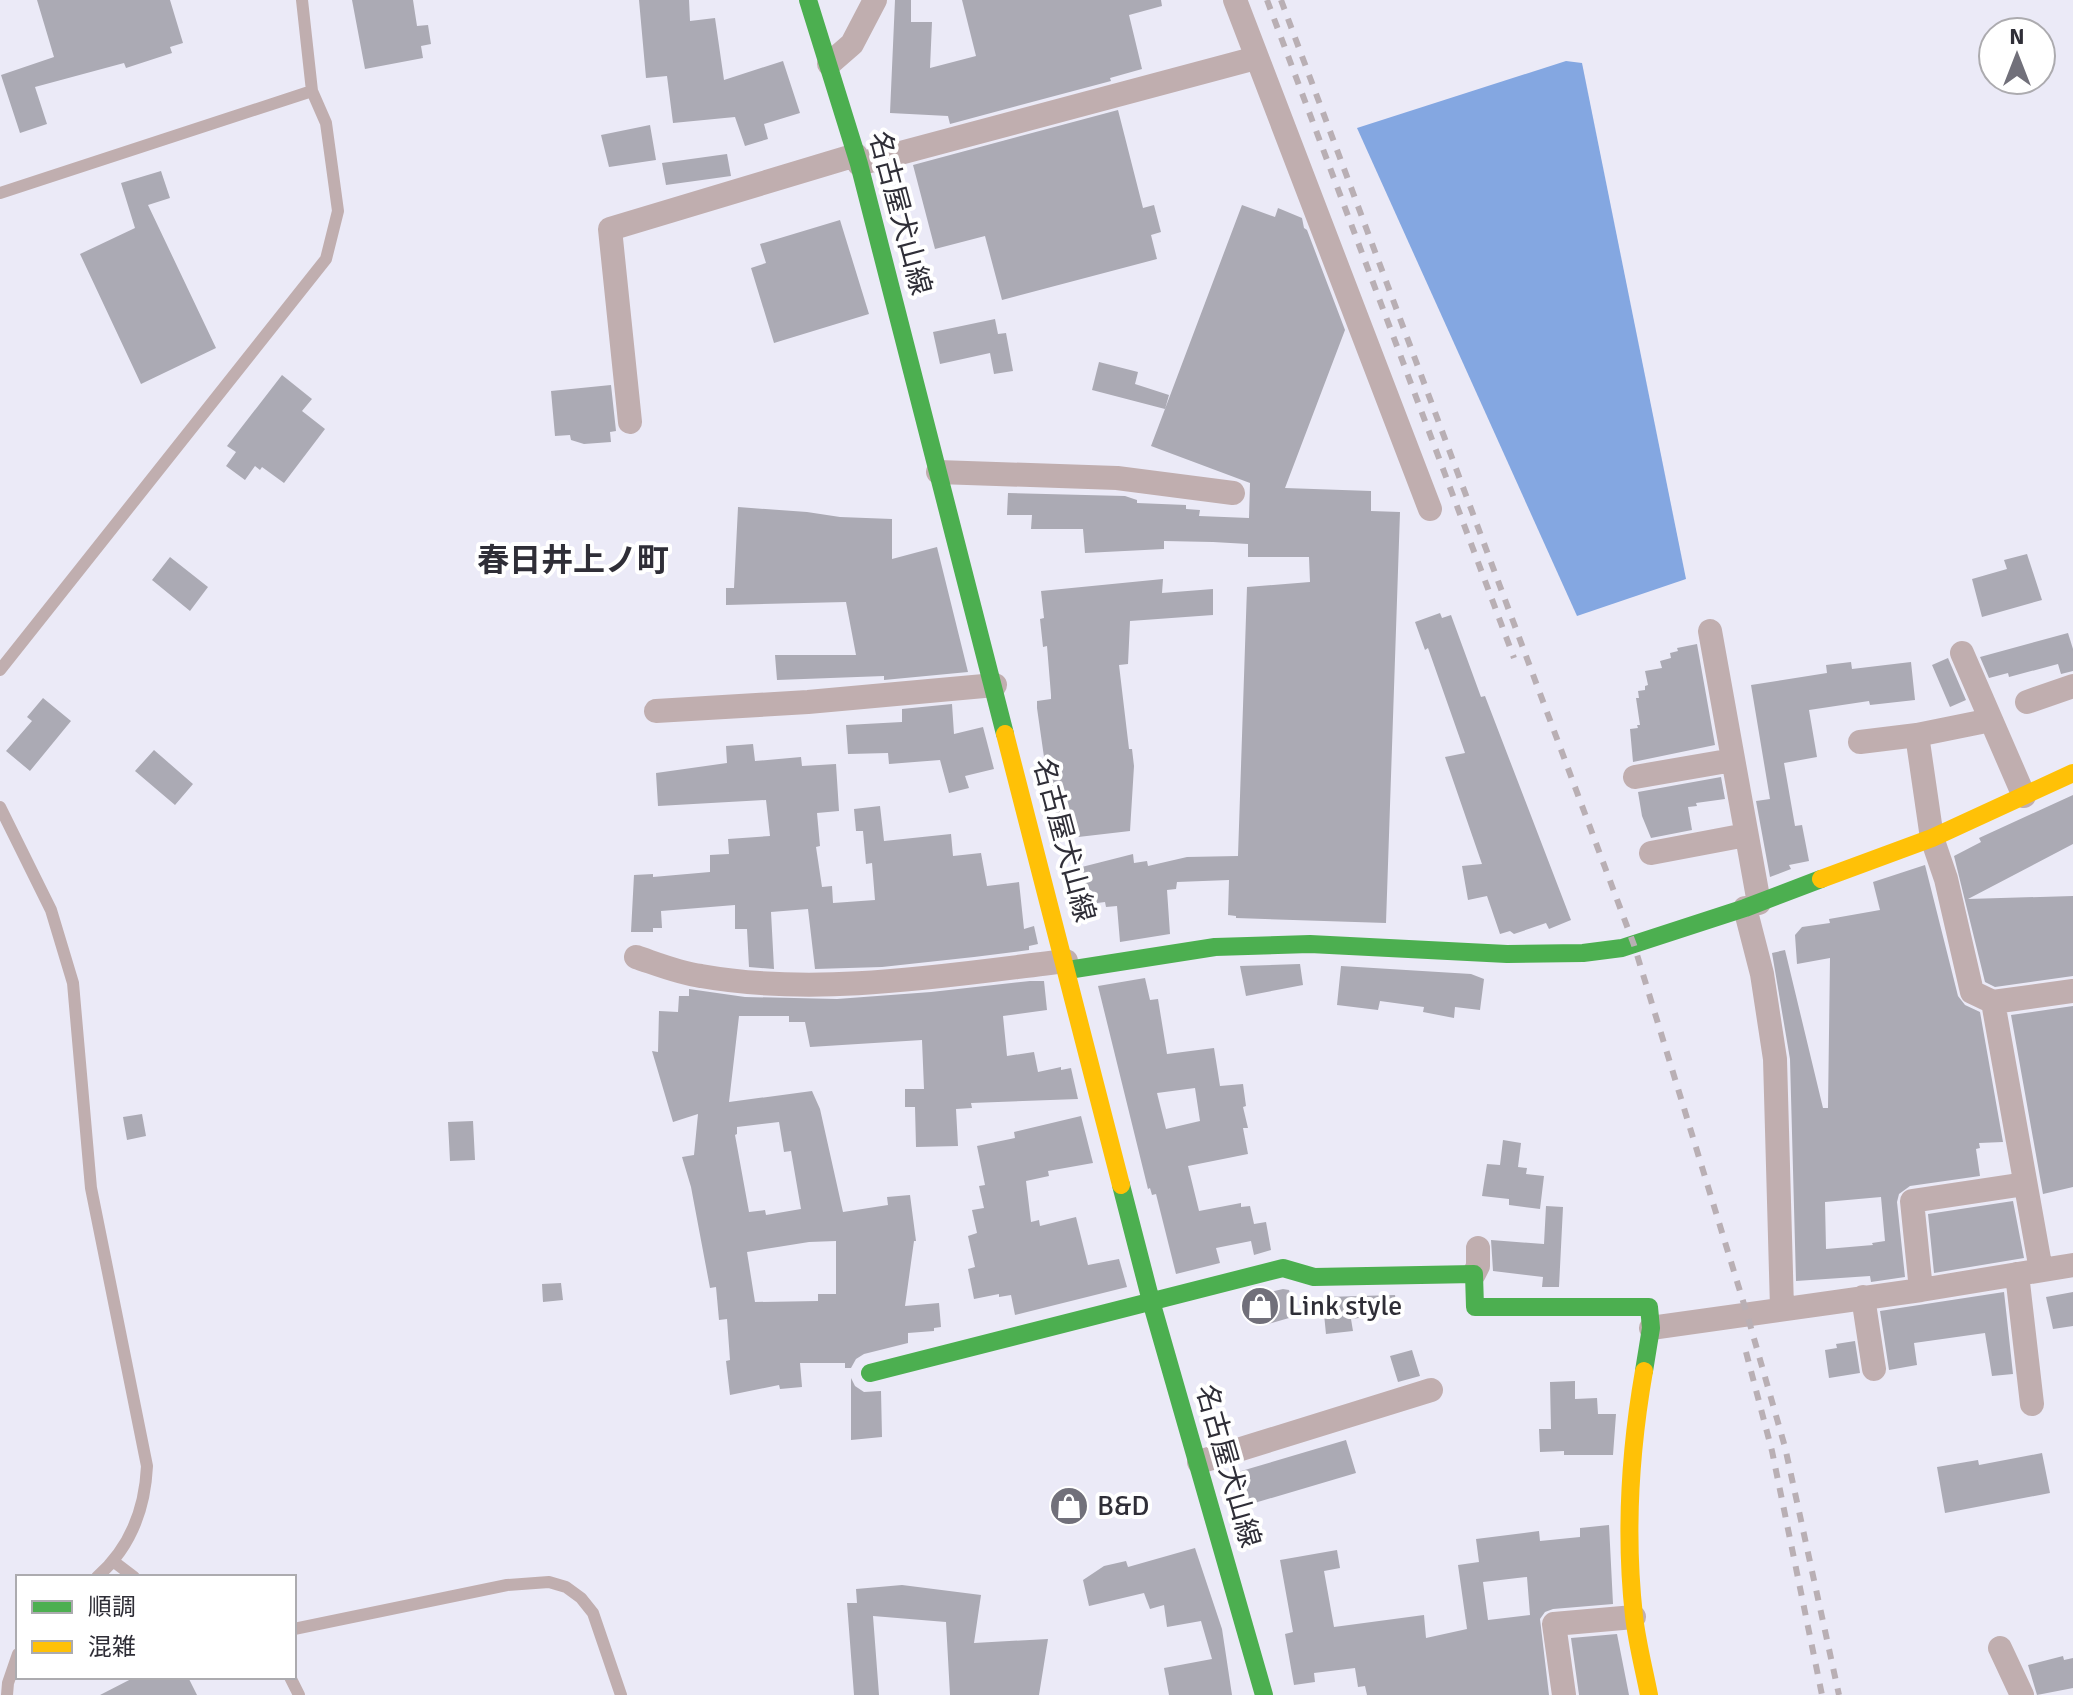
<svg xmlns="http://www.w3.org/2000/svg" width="2073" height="1695" viewBox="0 0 2073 1695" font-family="Signika,'Noto Sans JP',sans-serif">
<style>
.water{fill:#84a7e1}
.building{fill:#abaab4;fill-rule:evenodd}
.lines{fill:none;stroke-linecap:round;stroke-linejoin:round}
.lane{stroke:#c0aeaf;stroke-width:12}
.street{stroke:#c0aeaf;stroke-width:24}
.fast{stroke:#4caf50;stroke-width:18}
.slow{stroke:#ffc107;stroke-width:18}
.rail{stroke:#b9afb4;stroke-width:6;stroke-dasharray:10 10;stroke-linecap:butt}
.labels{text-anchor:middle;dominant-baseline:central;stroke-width:8;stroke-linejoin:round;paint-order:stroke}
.street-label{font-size:28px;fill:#2f2e37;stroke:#fff}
.poi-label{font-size:28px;fill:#2f2e37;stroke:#fff;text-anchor:start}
.quarter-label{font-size:32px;font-weight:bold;fill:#2f2e37;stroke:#fff}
</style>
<rect width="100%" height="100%" fill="#ebeaf7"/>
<path class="water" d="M1566 61 1582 63 1686 579 1577 616 1357 128Z"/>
<path class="building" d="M37 0H170L183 43 170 47 172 53 126 68 124 63 35 87 47 124 20 133 1 75 54 57Z
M352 0H413L417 26 428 25 431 44 421 46 423 58 365 69Z
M639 0H689L690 21 715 18 724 80 783 61 800 113 764 124 768 139 745 146 735 117 673 123 667 76 646 78Z
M895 0H911V22H932L930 68 976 56 962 0H1161L1162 6 1129 15 1142 69 1110 78 1111 81 950 124 948 116 890 113Z
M1118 110 1143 208 1154 205 1161 232 1151 235 1157 259 1002 300 985 236 935 249 913 165Z
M650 125 656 160 609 167 601 135Z
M727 154 731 176 666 185 662 163Z
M161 171 170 198 148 205 216 348 141 384 80 254 135 228 121 183Z
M1242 205 1275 217 1278 208 1302 218 1304 228 1307 230 1345 330 1285 488 1371 491V511L1400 512 1386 923 1236 918V916L1228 915 1229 880 1177 882 1176 889 1167 890 1170 934 1120 942 1117 906 1106 907 1105 902 1090 904 1088 886 1071 890 1066 871 1133 854 1134 863 1147 861 1148 866 1187 857 1238 856 1247 587 1310 582 1309 557H1248V544L1213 542 1164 541V549L1085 553 1083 529H1031L1032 515H1007L1008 493 1125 496 1137 500V503L1186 505V509L1200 510 1199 516 1249 518 1250 483 1151 446Z
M840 220 869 314 774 343 751 268 766 263 760 244Z
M995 319 998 334 1006 333 1013 371 994 374 990 353 940 364 933 332Z
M1099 362 1138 372 1135 384 1169 395 1165 409 1092 390Z
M282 375 312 399 302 411 325 429 284 483 262 467 260 470 255 466 245 480 226 466 236 452 227 446Z
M611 385 616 431 610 432 611 442 584 444 571 440 570 435 555 436 551 391Z
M738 507 807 512 840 517 892 519V559L937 547 968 672 884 680V676L777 680 775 655H856L846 602 726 605V588H734Z
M2027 554 2042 600 1982 617 1972 579 2007 569 2004 560Z
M170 557 208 587 190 611 152 580Z
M1163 579 1162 593 1213 589V615L1130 621 1128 664 1119 665 1129 749H1132L1134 766 1130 831 1061 839 1060 833H1057L1054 805 1051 806 1037 708V701L1051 699V695L1047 646 1043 647 1040 619 1044 618 1041 591Z
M1440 613 1442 618 1451 615 1481 697 1485 696 1571 920 1549 929 1546 923 1514 934 1510 931 1500 934 1487 896 1468 900 1462 866 1482 864 1445 757 1465 753 1428 648 1425 650 1415 622Z
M2068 633 2073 649V671L2061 674 2058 664 2009 677 2008 673 1989 678 1980 657Z
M1697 644 1715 745 1633 762 1630 729 1638 728 1637 725H1640L1636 698H1639L1638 691 1645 690V686L1648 685 1645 671 1662 668 1660 661 1671 658 1670 653 1678 651 1677 648Z
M1948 658 1966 700 1950 707 1932 665Z
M1851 662 1852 669 1911 662 1915 700 1870 705 1869 701 1809 710 1817 757 1784 763 1795 826 1802 825 1809 861 1789 865 1791 869 1770 877 1756 801 1770 799 1751 685 1827 673 1826 665Z
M43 698 71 721 30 771 6 751 32 721 27 717Z
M952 704 954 734 983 727 994 769 965 776 969 788 949 793 940 760 889 764 888 753 848 754 846 725 902 722V709Z
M753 744 755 761 801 757 802 766 836 764 839 811 817 813 820 846 816 847 822 887 832 886 833 903 875 900 872 863 866 864 863 831H856L854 809 880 806 884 841 951 834 953 856 981 853 987 886 1019 882 1024 929 1034 926 1038 944 1029 946V950L974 957 882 967 815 969 808 909 771 912 774 969 749 967 747 929H735V905L661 911 662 928H653V932H631L634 875 653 874V877L710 872V855L729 854 728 839 770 836 766 800 658 806 656 773 727 763 726 746Z
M154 750 193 784 175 805 135 771Z
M1721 777 1725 799 1696 803 1697 806 1688 807 1692 830 1651 838 1642 816 1638 792Z
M2073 795V844L1968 899 2073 896V976L1995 987 1985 982 1954 856 1981 842 1979 838Z
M1925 865 1958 996 1965 1005 1980 1012 2003 1142 1979 1143 1980 1148 1976 1149 1980 1176 1910 1186 1899 1194 1897 1202 1905 1277 1871 1282 1870 1276 1796 1281 1790 1059 1772 953 1785 950 1823 1108H1828L1830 958 1797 964 1795 935 1802 927 1830 923 1829 919 1880 910 1873 882ZM1881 1197 1885 1241 1872 1243 1873 1245 1826 1249 1825 1202Z
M1300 964 1303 985 1246 996 1240 966Z
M1341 966 1471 974 1484 979 1480 1010 1455 1007 1454 1018 1423 1012 1424 1007 1380 1001 1378 1010 1337 1005Z
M1145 978 1150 1000 1158 999 1167 1054 1214 1048 1220 1086 1243 1084 1246 1106 1243 1107 1248 1128H1243L1248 1154 1188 1166 1199 1211 1241 1203V1207L1250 1206 1254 1224 1266 1222 1271 1250 1254 1255 1251 1241 1216 1248 1220 1263 1176 1274 1156 1194 1152 1195 1150 1188 1148 1189 1098 986ZM1195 1088 1200 1121 1166 1129 1157 1093Z
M1030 981H1044L1047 1010 1003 1016 1007 1056 1034 1052 1038 1072 1061 1067V1070L1071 1068 1078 1099 971 1103 972 1108 956 1109 958 1146 916 1147 915 1107H905V1089H924L922 1040 810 1047 805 1022H789V1016H739L729 1102 812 1091 820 1109 843 1212 888 1205 887 1197 910 1195 916 1241H914L905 1306 939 1303 941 1327 934 1328V1331L908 1333V1343L864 1354 856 1359 851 1368H845V1363H800L802 1387 780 1389 779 1385 730 1395 726 1361 730 1360 727 1319 719 1320 716 1287 710 1288 691 1187 682 1157 694 1155 698 1114 673 1122 652 1051 658 1052 659 1011 678 1012 679 996H689V989L745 997 837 999 931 992ZM779 1122 784 1152 791 1151 801 1209 766 1215 765 1210 749 1212 735 1135 737 1134V1127ZM836 1241V1294H818V1301L755 1302 747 1252 809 1242Z
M2073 1006V1187L2043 1194 2011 1015Z
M142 1114 146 1136 127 1140 123 1117Z
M1081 1116 1093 1163 1048 1171 1049 1176 1026 1181 1031 1222 1039 1220 1040 1226 1076 1217 1088 1265 1119 1259 1127 1287 1015 1315 1011 1295 999 1297V1294L974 1299 968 1269 975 1267 968 1236 977 1233 972 1210 984 1208 979 1186 985 1185 977 1146 1015 1138 1014 1132Z
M473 1121 475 1160 450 1161 448 1122Z
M1503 1140 1521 1143 1518 1167 1527 1168 1526 1174 1544 1176 1540 1209 1509 1205V1199L1482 1196 1487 1164 1500 1165Z
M2013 1201 2024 1258 1934 1273 1928 1214Z
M1546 1206 1563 1207 1559 1287H1542L1543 1277 1493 1271 1491 1240 1544 1244Z
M561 1283 563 1300 543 1302 542 1284Z
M1283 1289 1289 1290 1296 1316 1268 1324 1262 1294Z
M2004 1292 2013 1374 1992 1376 1985 1333 1914 1343 1917 1365 1889 1370 1880 1311Z
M2073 1292V1326L2053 1329 2046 1297Z
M1395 1295 1397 1310H1391V1314L1351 1319 1353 1331 1326 1334 1324 1314 1328 1313 1326 1297Z
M1855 1341 1860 1373 1829 1378 1825 1350 1837 1348 1836 1344Z
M1412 1350 1420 1376 1398 1382 1390 1356Z
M851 1378 855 1386 864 1392 881 1391 882 1437 851 1440Z
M1575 1381V1399L1597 1398 1598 1414H1616L1613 1455H1564V1451L1540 1452 1539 1429H1551L1550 1382Z
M1346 1440 1356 1473 1241 1507 1231 1474Z
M2042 1453 2050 1493 1945 1513 1937 1467 1978 1460 1979 1465Z
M1609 1525 1613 1604 1553 1609 1545 1612 1540 1619 1549 1695H1367L1365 1686 1358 1687 1355 1668 1314 1673 1315 1682 1294 1685 1285 1634 1293 1632 1280 1560 1337 1550 1340 1568 1324 1571 1334 1627 1424 1615 1426 1638 1467 1629 1458 1565 1479 1562 1476 1539 1539 1531 1540 1541 1580 1537V1528ZM1527 1577 1530 1615 1488 1620 1483 1582Z
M1195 1548 1222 1629 1232 1695H1169L1164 1668 1212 1659 1201 1621 1167 1627 1164 1605 1150 1609 1144 1593 1089 1606 1083 1580 1104 1566 1126 1561 1128 1567Z
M902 1585 981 1595 974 1643 1048 1639 1039 1695H950L946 1622 873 1616 879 1695H854L847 1603H857L856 1589Z
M1617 1634 1629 1695H1579L1571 1638Z
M2063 1656 2064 1660 2073 1658V1688L2037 1695 2028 1665Z
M135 1677H188L197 1695H100Z"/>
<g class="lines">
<path class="lane" d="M302 0 312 91
M0 193 312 91 326 123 338 211 326 259 0 670
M0 807 51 910 73 983 91 1188 147 1466C145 1509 130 1548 97 1577
M113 1561 134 1577
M294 1629 507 1585 549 1582 566 1587 581 1598 593 1613 621 1695
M290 1677 299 1695
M7 1695 8 1683 18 1654"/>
<path class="street" d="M1235 0 1430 509
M829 64 852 44 875 0
M859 164 1256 58
M630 422 610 229 856 155
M938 472 1117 478 1233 493
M1710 631 1759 903
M1962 653 2024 796
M2027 702 2073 686
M656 711 808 702 995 685
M1917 735 1932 838 1946 879 1972 992 1993 1002 2041 1270
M1860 742 1917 735 1991 720
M1635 777 1733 760
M1651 853 1746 835
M1745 908 1762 974 1775 1059 1782 1308
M636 957C657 964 679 973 701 976 819 997 948 975 1066 961
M1993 1002 2073 991
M1474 1274 1478 1266V1248
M2017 1274 2032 1404
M1921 1290 1912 1201 2025 1184
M1863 1297 1874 1369
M1651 1328 1921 1290 2073 1265
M1199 1462 1431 1390
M2000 1648 2022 1695
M1564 1695 1554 1624 1634 1617"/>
<path class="fast" d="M808 0 859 164 1005 734
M1068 970 1215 947 1310 944 1507 954 1583 953 1622 948 1745 908 1821 879
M1121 1185 1151 1301 1264 1695
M870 1373 1283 1268 1314 1277 1474 1274 1475 1307H1649L1651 1328 1644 1371"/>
<path class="slow" d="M1005 734 1121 1185
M1821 879 1932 838 2073 773
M1644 1371C1630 1451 1625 1535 1634 1616 1637 1643 1644 1669 1649 1695"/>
<path class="rail" d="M1267 0 1514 658
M1281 0 1634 945 1747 1314 1785 1447 1839 1695
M1746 1352 1772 1451 1822 1695"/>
</g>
<defs>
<symbol id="shop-disc" viewBox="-11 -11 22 22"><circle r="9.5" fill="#71707a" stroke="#fff"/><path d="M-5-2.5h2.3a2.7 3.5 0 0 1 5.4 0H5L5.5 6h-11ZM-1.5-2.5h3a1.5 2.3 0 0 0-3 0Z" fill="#fff"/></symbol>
</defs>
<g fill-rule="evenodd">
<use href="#shop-disc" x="1238" y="1284" width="44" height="44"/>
<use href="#shop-disc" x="1047" y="1484" width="44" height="44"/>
</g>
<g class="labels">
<g class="street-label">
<text transform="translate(900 213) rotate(75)">名古屋犬山線</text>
<text transform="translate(1064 840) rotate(75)">名古屋犬山線</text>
<text transform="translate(1228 1466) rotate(74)">名古屋犬山線</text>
</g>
<g class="poi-label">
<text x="1288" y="1306">Link style</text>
<text x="1097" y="1506">B&amp;D</text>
</g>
<g class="quarter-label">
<text x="573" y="560">春日井上ノ町</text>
</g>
</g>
<rect x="16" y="1575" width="280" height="104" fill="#ffffff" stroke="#acabaf" stroke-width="2"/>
<rect x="32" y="1601" width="40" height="12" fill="#4caf50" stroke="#acabaf" stroke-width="2"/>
<text x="88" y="1615" font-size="24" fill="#2f2e37">順調</text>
<rect x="32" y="1641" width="40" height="12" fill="#ffc107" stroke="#acabaf" stroke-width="2"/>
<text x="88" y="1655" font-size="24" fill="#2f2e37">混雑</text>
<g transform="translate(2017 56)"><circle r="38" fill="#ffffff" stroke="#acabaf" stroke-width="2"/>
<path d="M0-6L14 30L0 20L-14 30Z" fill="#71707a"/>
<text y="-12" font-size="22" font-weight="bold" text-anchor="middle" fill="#2f2e37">N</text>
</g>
</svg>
